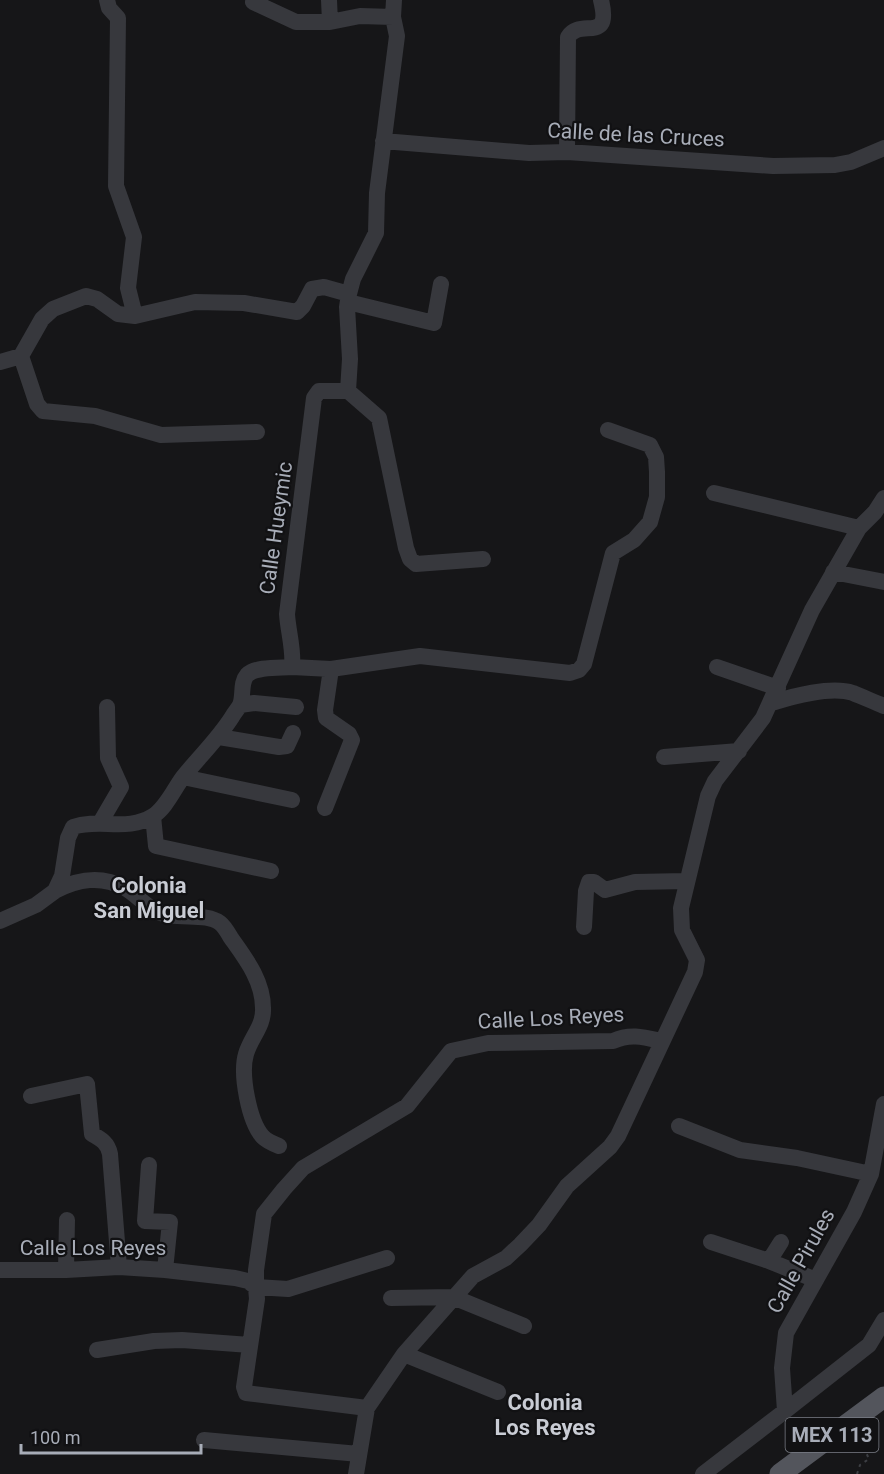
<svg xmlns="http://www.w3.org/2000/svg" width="884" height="1474" font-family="Roboto,sans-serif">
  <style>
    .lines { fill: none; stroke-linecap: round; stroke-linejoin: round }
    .path { stroke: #3d3f44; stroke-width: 2; stroke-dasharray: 3 4.5; stroke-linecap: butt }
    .minor { stroke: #37383d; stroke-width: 16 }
    .major { stroke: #53555c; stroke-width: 21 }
    .labels { text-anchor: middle; stroke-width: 4.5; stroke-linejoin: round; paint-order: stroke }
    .shield { fill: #111113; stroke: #7b7e86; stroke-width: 1.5 }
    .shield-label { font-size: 20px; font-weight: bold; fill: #a8adb8 }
    .street-label { font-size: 21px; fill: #a8adb8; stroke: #111113 }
    .neighbourhood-label { font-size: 22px; font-weight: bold; fill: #c9ccd4; stroke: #111113 }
  </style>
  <rect width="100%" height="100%" fill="#161618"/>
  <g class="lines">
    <path class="path" d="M857,1474L860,1465L869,1459L859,1437"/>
    <path class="minor" d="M107,0L109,8L118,18L116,186L134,237L128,288L135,316
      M329,0L330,22
      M253,2L296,22H330L360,16L393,17
      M383,141L529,153L567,152L773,166L835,165L851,162L884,148
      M567,152L568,37C580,17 612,45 601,0
      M348,302L434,323L441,284
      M21,356L37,404L43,411L95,416L161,435L257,432
      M0,362L21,356L42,319L53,309L86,296L97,299L118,314L135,316L195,302L244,303L297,312L303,306L312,289L324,287L349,294
      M348,391L379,418L406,548L410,559L416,564L483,559
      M714,493L859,528
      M833,572L884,582
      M292,667L331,669L420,656L570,673L579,670L584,664L613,553L634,540L650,522L657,497V472L656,457L650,445L608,430
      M717,667L778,688
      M772,703C793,696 831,686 853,693C863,697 874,702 884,706
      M240,705L254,703L296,707
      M219,737L279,747L287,746L293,733
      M664,757L739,751
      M183,777L292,800
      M325,808L352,740L349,734L326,718L325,710L331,669
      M153,816L156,846L271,871
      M100,823L121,787L108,758L107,707
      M55,891C78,879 101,875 125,888C135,894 144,904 154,910C173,922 205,911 220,923C225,927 228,933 231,938C246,959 263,981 263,1008C264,1026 251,1037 246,1054C240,1074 249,1122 263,1137C267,1141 274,1144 279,1146
      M0,921L36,905L55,891L62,876L68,838L73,827C99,818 128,832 153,816C166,808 174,789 183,777C200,756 218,739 232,717C234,713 238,709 240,705C244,696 240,683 247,675C256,666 280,668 292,667C294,650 288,631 287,614L314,398L319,391H348L350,359L347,307L349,294L353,279L376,233L377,193L397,36L393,17L394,0
      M584,927L586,891L589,882H594L605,890L635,882L686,881
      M31,1096L87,1084L92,1134C101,1139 108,1143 110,1154L119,1267
      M679,1126L740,1150L797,1158L871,1174
      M149,1165L145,1221L170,1222L165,1270
      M711,1242L769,1261
      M781,1242L769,1261L816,1280
      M0,1270H66L119,1267L165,1270L235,1278L248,1281L256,1287V1270L264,1214L284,1189L303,1168L407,1106L451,1051L488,1043L613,1041C630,1033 644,1037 661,1041
      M66,1270L67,1220
      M391,1298L453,1297L524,1326
      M97,1350L154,1341L182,1340L250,1345
      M404,1354L498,1392
      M367,1408L246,1393L244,1387L257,1299L256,1287L288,1289L387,1258
      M785,1411L869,1345L884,1320
      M204,1440L359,1454
      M356,1474L367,1408L404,1354L473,1276L506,1258L520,1245L539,1225L567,1186L610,1147L618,1136L695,972L697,960L682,930L681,908L708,796L715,781L763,718L812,610L859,528L875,512L884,498
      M703,1474L785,1411L782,1368L786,1333L854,1212L871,1174L884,1104"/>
    <path class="major" d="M780,1474L884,1397"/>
  </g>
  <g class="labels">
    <rect class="shield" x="785.5" y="1418" width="93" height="34" rx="4.5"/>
    <g class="shield-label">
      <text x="832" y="1442">MEX 113</text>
    </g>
    <g class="street-label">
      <text transform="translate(636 135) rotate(3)" y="7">Calle de las Cruces</text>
      <text transform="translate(276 528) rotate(-82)" y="7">Calle Hueymic</text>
      <text transform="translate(551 1018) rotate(-3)" y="7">Calle Los Reyes</text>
      <text x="93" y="1255">Calle Los Reyes</text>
      <text transform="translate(801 1261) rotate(-61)" y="7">Calle Pirules</text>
    </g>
    <g class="neighbourhood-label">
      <text x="149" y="893">Colonia<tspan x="149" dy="25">San Miguel</tspan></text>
      <text x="545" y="1410">Colonia<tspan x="545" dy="25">Los Reyes</tspan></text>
    </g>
  </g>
  <path d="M21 1444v9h180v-9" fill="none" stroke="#a8adb8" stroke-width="3"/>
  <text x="30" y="1444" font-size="18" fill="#a8adb8" stroke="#111113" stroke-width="4.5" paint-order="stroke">100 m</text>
</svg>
